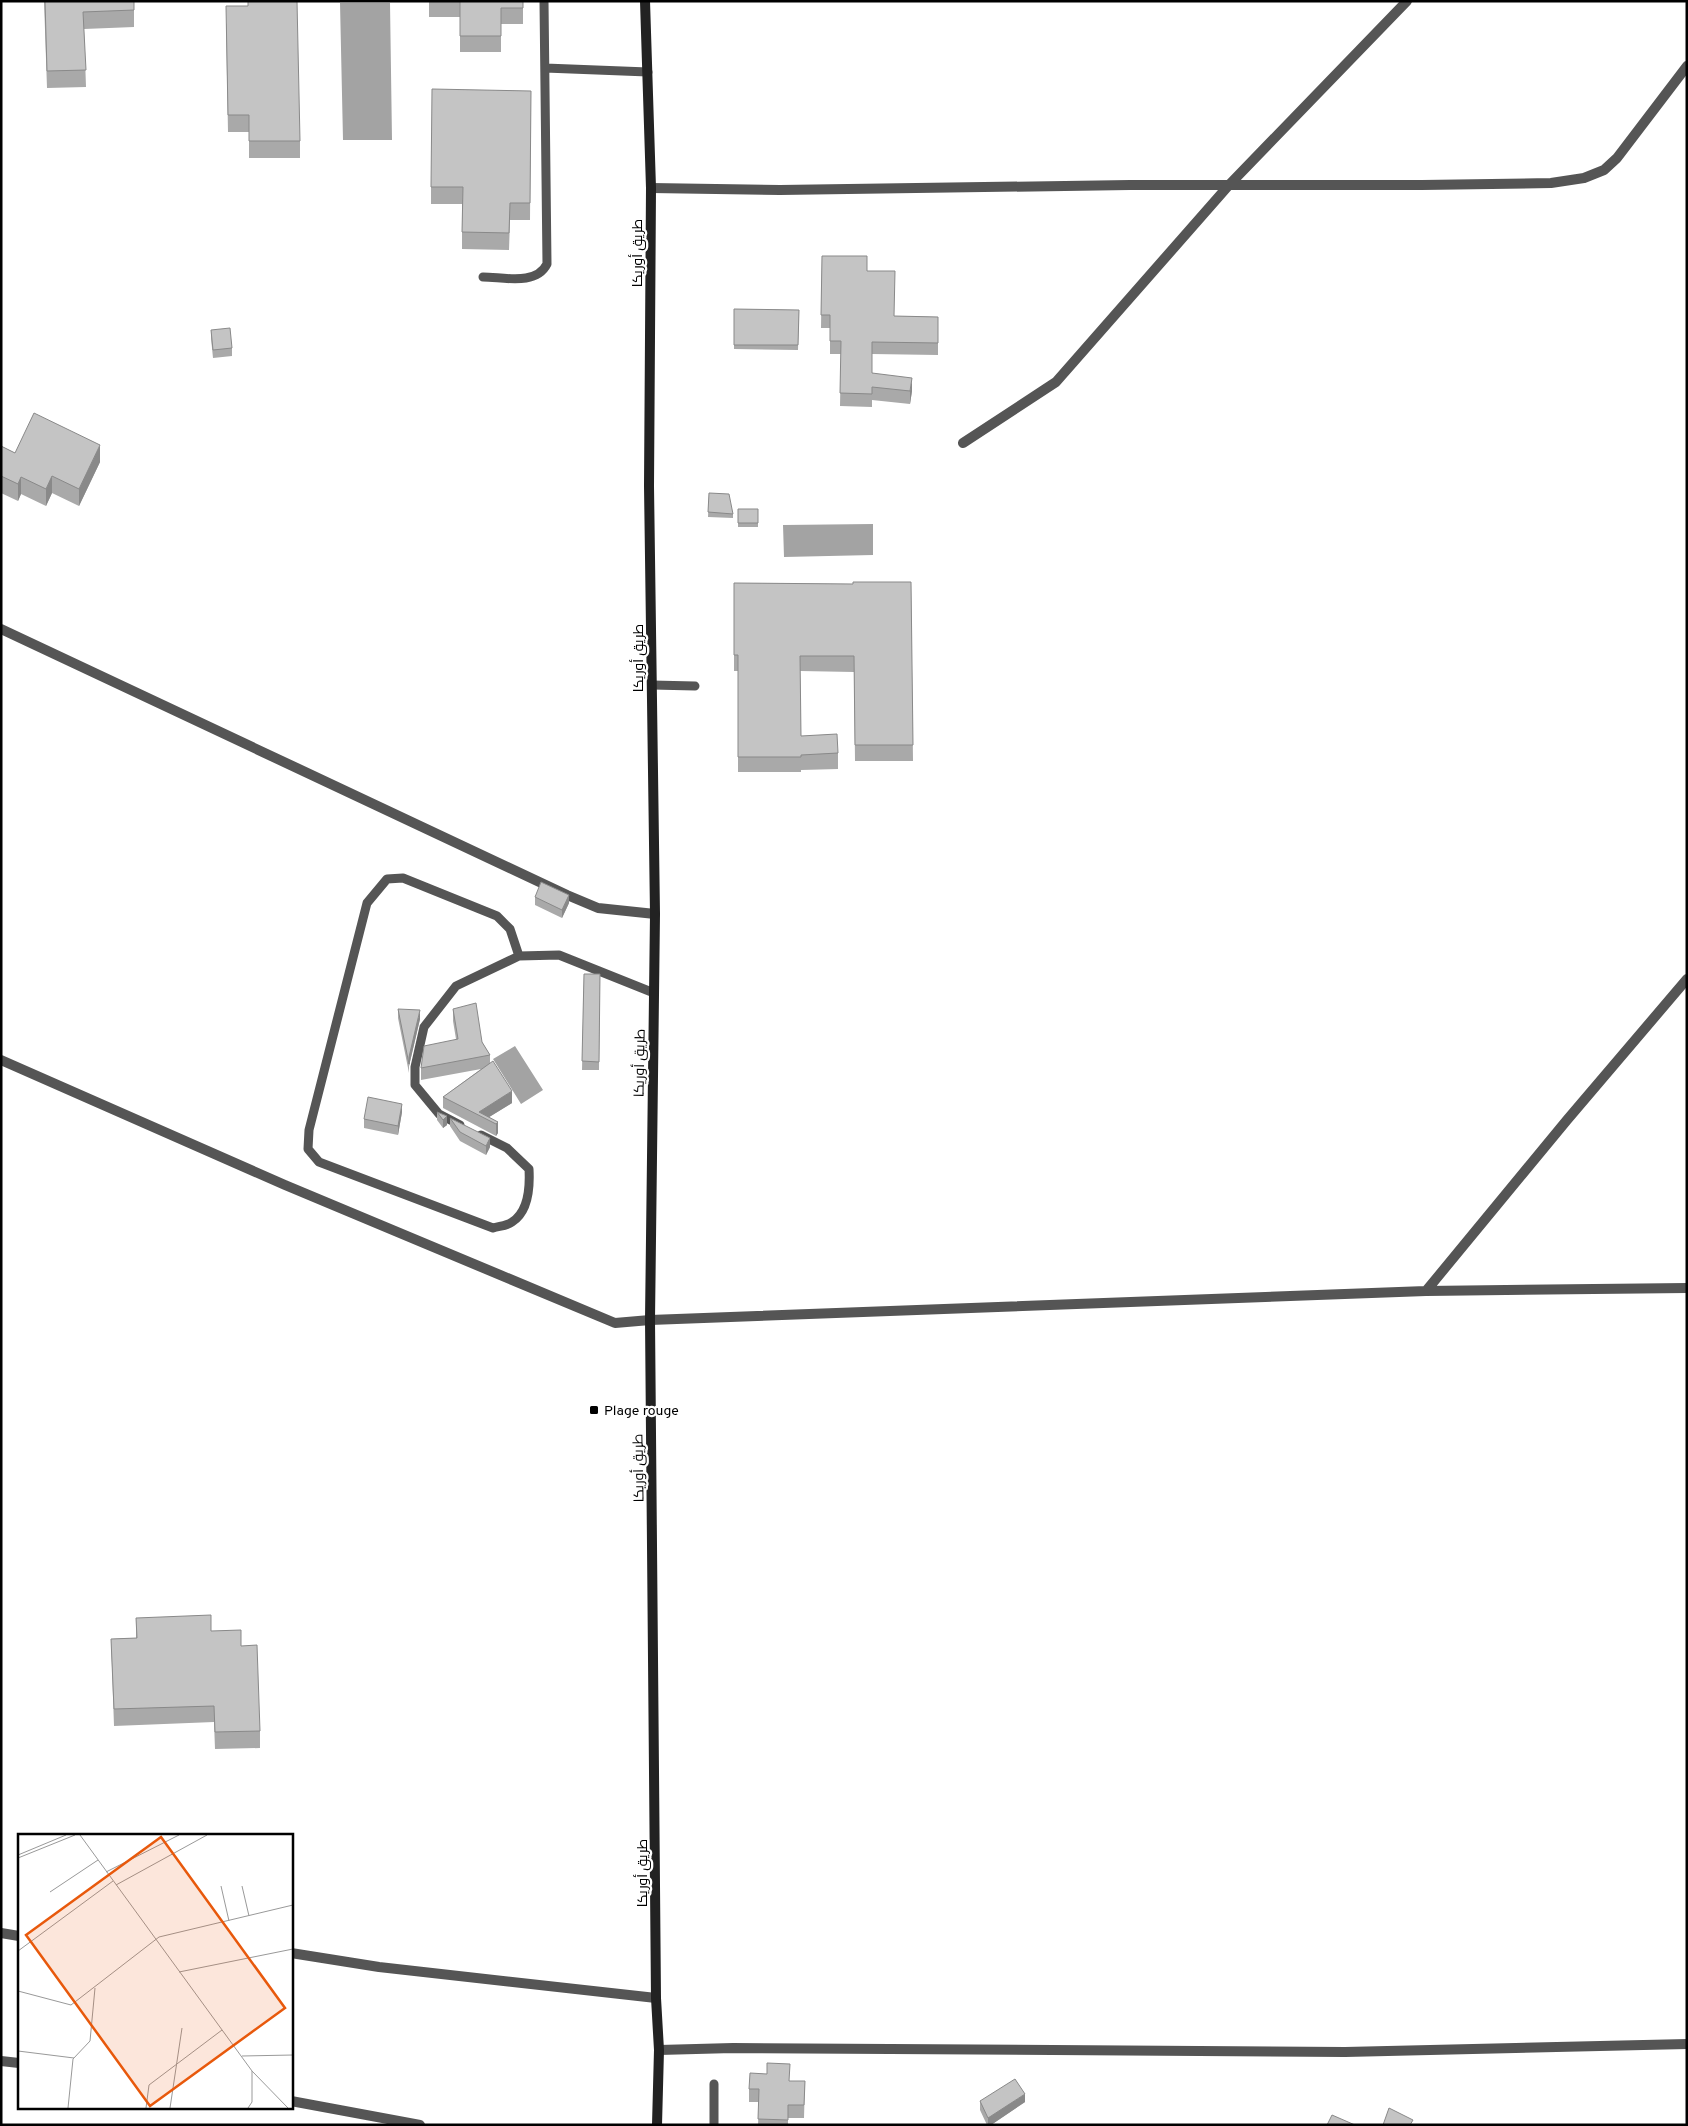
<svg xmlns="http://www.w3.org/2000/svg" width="1688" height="2126" font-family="Overpass,Cairo,sans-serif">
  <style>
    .water { fill: #a3a3a3 }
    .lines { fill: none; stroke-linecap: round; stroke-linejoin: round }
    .lane { stroke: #555; stroke-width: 9 }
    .street { stroke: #555; stroke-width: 10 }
    .secondary { stroke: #222; stroke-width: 10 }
    .wall { fill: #a9a9a9 }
    .shaded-wall { fill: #898989 }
    .building { fill: #c4c4c4; stroke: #898989 }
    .poi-dot { fill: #000; stroke: #fff; stroke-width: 2 }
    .labels { text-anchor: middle; stroke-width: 4.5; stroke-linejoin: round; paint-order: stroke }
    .street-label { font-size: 14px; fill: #000; stroke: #fff }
    .poi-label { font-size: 14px; fill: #000; stroke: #fff; text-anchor: start }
    .inset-road { fill: none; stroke: #999; stroke-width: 1 }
    .view { fill: #e8590c; fill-opacity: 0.15; stroke: #e8590c; stroke-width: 2.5 }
    .inset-edge { fill: none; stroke: #000; stroke-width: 2.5 }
  </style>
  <rect width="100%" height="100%" fill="#fff"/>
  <path class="water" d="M340,3H390L392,140H343Z
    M873,524V555L784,557L783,525Z
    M515,1046L543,1090L521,1104L493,1059Z"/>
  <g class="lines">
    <path class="lane" d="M545,68L648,72
      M483,277C503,277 536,286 547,264L544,1
      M652,685L695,686
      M460,1125L439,1114L415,1085V1067L424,1027L456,986L519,956L559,955L654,993
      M481,1135L507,1148L529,1169C530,1187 528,1212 512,1222C507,1226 499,1226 493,1228L319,1162L308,1149L309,1130L367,903L387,879L403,878L497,916L510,929L519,956
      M714,2084V2125"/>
    <path class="street" d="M651,188L780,190L1130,185H1422L1551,183L1584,178L1604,170L1617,158L1687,66
      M963,443L1056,382L1229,185L1407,1
      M1,629L567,895L598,908L655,914
      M1,1060L285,1185L615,1323L650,1320L1426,1291L1687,1288
      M1426,1291L1567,1120L1687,979
      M1,1933L19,1936
      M291,1953L379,1967L656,1998
      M659,2050L733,2048L1345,2052L1687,2044
      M1,2061L19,2063
      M291,2101L420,2125"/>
    <path class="secondary" d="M645,1L651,188L649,486L655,914L650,1320L656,1998L659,2050L657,2125"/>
  </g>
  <path class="wall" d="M44,1H134V27L84,29L86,87L47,88Z
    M429,1H523V24H501V52H460V17H429Z
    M226,23L300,141V158H249V132H228Z
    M531,91L530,220H510L509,250L462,249V204H431V187Z
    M822,256L867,271L894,316L938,317V355L872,354V373L912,391L910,404L872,400V407L840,406L841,354H830V328H821Z
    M734,309L799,310L798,350L734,349Z
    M211,330L232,348V356L213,358L211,338Z
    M1,446L15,453L100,462L79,506L52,493L46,506L21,494L18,501L1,493Z
    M709,493L733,514V518L708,517Z
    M738,509H758V527H738Z
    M911,582L913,761H855L854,672L800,671L801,736L838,753V769L801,770V772H738V671H734V583L853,584Z
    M535,897L569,903L562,918L535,905Z
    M584,974H600L599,1070H582Z
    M398,1009L420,1019L409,1066V1073L398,1018Z
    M453,1009L482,1042L490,1055V1063L512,1103L489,1117L498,1122V1133L496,1136L443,1108V1097L481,1069L421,1080V1068L456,1039L453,1021Z
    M402,1112L398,1135L364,1128V1119Z
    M437,1112L447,1125L443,1128L437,1120Z
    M450,1118L490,1147L486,1155L460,1141L450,1126Z
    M136,1618L211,1631L241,1646L260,1731V1748L215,1749L214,1722L114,1726L111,1639L136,1638Z
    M790,2081H805L804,2118H788V2125H758L759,2102H749V2089Z
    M980,2101L1025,2102L991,2125H987L980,2110Z"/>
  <path class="shaded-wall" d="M912,378V391L910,404V391Z
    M100,445V462L79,506V489Z
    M52,476V493L46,506V489Z
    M21,477V494L18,501V484Z
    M569,895V903L562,918V910Z
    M420,1010V1019L409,1066V1057Z
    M512,1091V1103L486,1119L479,1112Z
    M402,1104V1112L398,1135V1126Z
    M447,1116V1125L443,1128V1120Z
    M498,1122V1133L496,1136V1124Z
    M490,1138V1147L486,1155V1146Z
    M1025,2094V2102L991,2125H988V2118Z"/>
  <path class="building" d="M45,1H134V10L83,12L86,70L47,71Z
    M248,1H297L300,141H249V115H228L226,6H248Z
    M460,1H523V8H501V36H460Z
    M432,89L531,91L530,203H510L509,233L462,232L463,187H431Z
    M822,256H867V271H895L894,316L938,317V343L872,342V373L912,378L910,391L872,387V394L840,393L841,341H830V315H821Z
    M734,309L799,310L798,345H734Z
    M230,328L232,348L213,350L211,330Z
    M34,413L100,445L79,489L52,476L46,489L21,477L18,484L1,476V446L15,453Z
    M709,493L729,494L733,514L708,512Z
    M738,509H758V523H738Z
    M853,582H911L913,745H855L854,656H800L801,736L837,734L838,753L801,755V757H738V655H734V583L853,584Z
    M541,882L569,895L562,910L535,897Z
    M584,974H600L599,1062L582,1061Z
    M476,1003L482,1042L490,1055L421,1068L424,1046L458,1039L453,1009Z
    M398,1009L420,1010L409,1057V1064Z
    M493,1061L512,1091L479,1112L498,1122L496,1124L443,1097Z
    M368,1097L402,1104L398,1126L364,1119Z
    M437,1112L447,1116L443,1120Z
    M450,1118L490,1138L486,1146L460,1132Z
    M211,1615V1631L241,1630V1646L257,1645L260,1731L215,1732L214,1706L114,1709L111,1639L137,1638L136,1618Z
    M767,2063L790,2064L789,2081H805L804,2105H788V2120L758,2119L759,2089H749L750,2073L767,2074Z
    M1015,2079L1025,2094L988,2118L980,2101Z
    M1389,2108L1413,2120L1410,2125H1383Z
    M1332,2115L1355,2125H1327Z"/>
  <rect class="poi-dot" x="589" y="1405" width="10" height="10" rx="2.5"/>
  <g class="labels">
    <g class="street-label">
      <text transform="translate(637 253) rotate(-90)" y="5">طريق أوريكا</text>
      <text transform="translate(638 658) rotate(-90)" y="5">طريق أوريكا</text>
      <text transform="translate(639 1063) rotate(-89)" y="5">طريق أوريكا</text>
      <text transform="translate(638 1468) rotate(-91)" y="5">طريق أوريكا</text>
      <text transform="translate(642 1873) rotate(-90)" y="5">طريق أوريكا</text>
    </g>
    <g class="poi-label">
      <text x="604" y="1415">Plage rouge</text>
    </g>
  </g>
  <g transform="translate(18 1834)">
    <rect width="275" height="275" fill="#fff"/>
    <path class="inset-road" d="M62,1L234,237L270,274M0,21L48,1M0,24L57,1M88,38L161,1M98,51L189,1M203,52L211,87M224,52L231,82M32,58L80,26M0,117L95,47M161,138L275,115M0,157L53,171L141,103L275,71M0,217L56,224M224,222L275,221M50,274L55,225L72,207L77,154M128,274L131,251L204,196M152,274L164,194M230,274L234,268V237"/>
    <path class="view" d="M143,3L267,174L132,272L8,101Z"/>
    <rect width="275" height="275" class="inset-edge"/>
  </g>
  <rect width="1688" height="2126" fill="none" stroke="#000000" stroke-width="5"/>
</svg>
